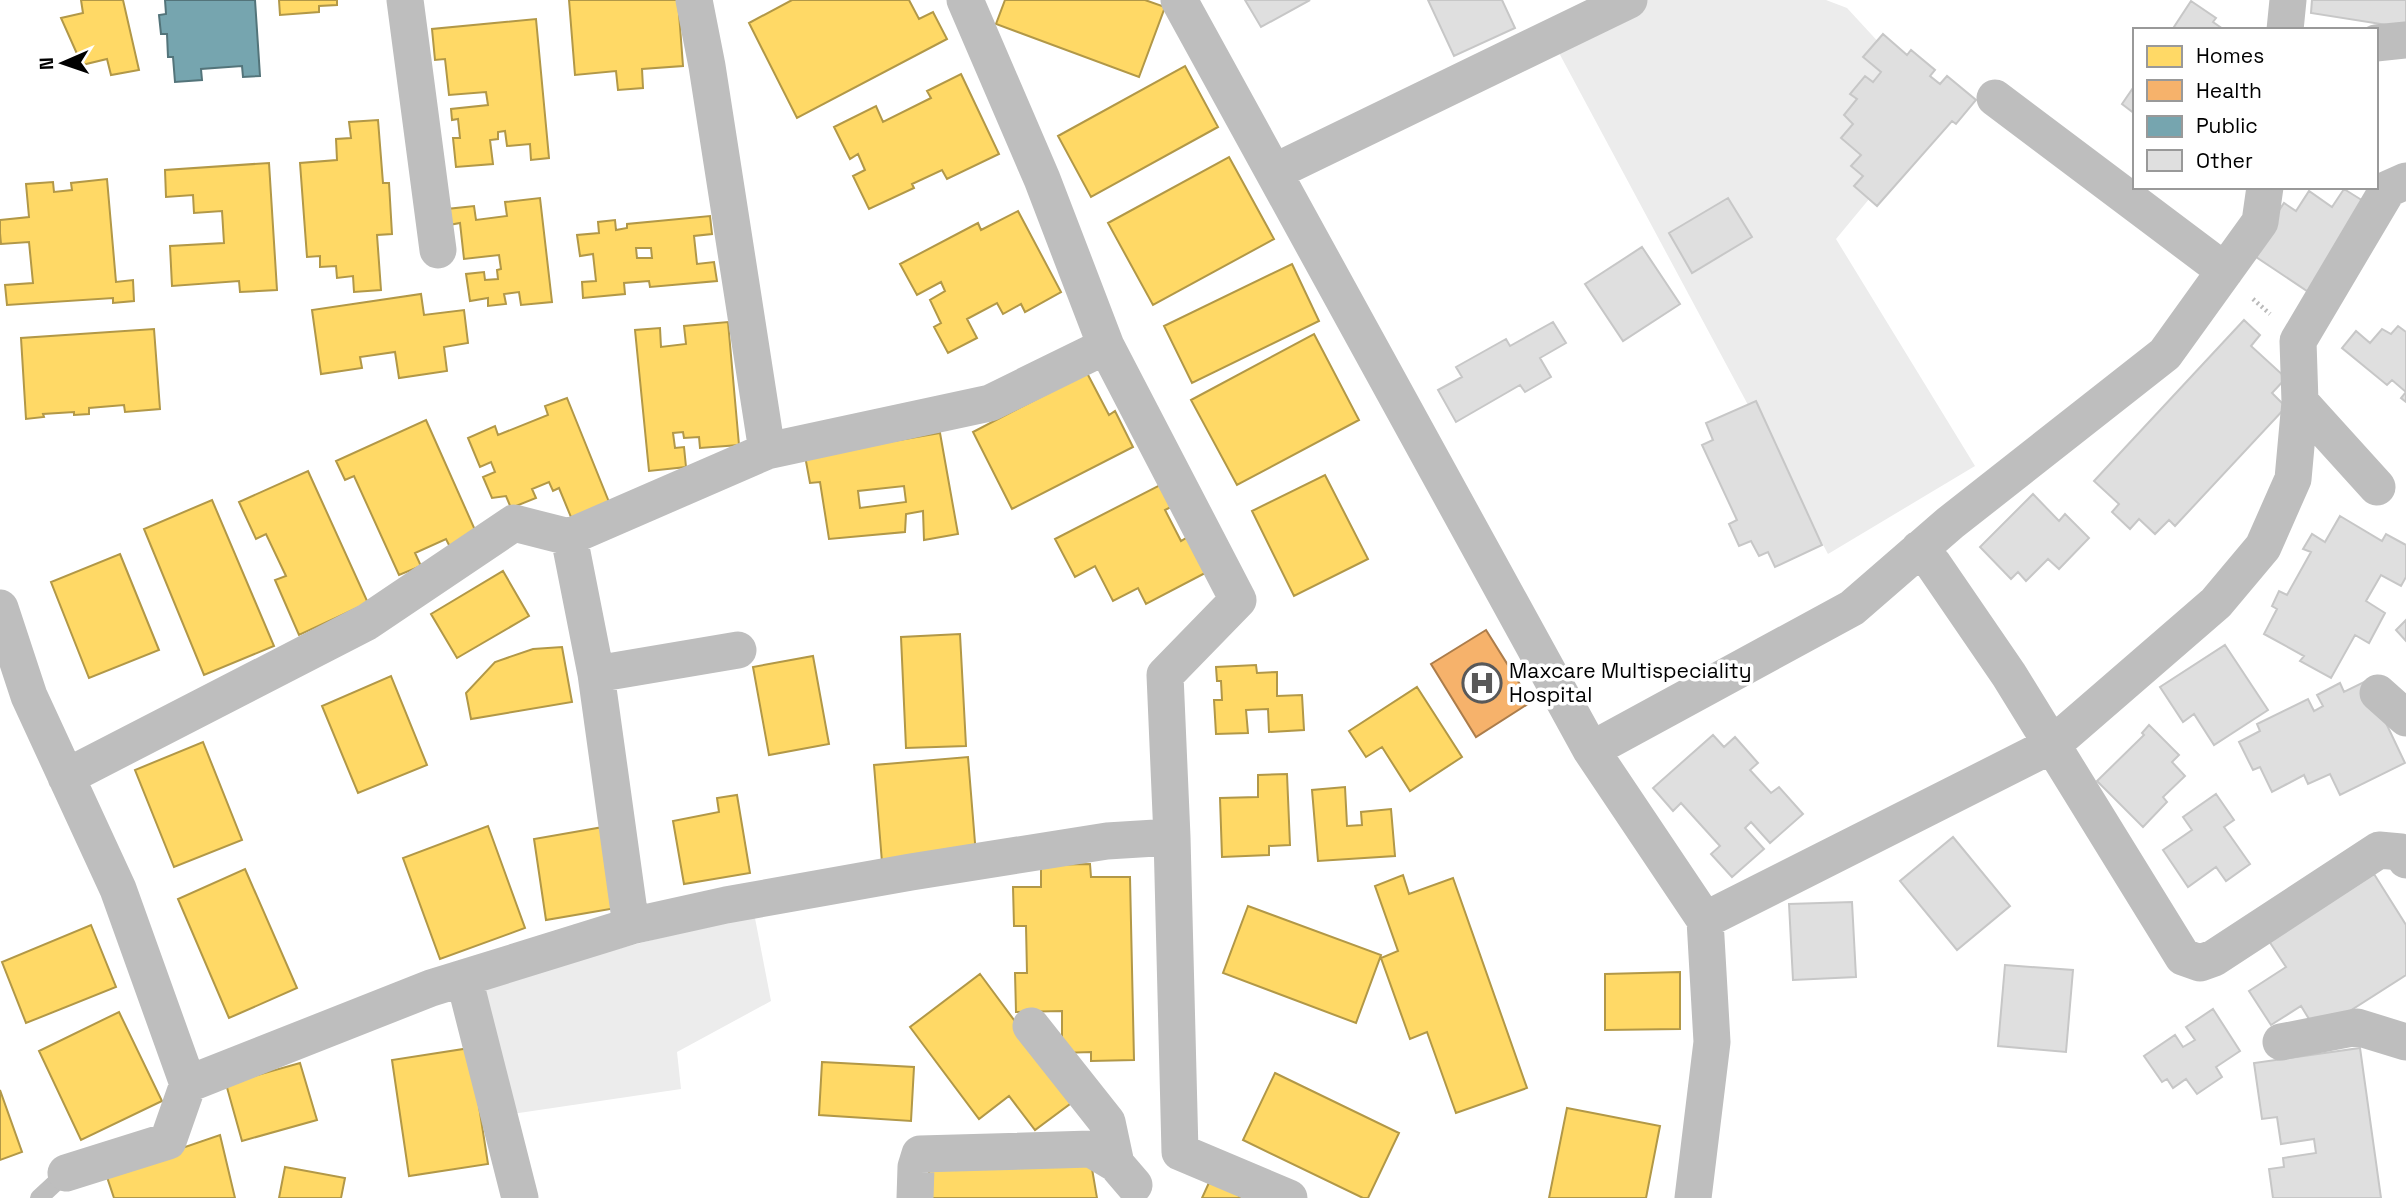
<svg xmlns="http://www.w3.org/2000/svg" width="2406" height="1198" font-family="'Space Grotesk',sans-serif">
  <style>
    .green { fill: #ececec }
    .homes { fill: #ffd966; stroke: #b29847; stroke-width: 2; fill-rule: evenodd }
    .health { fill: #f6b26b; stroke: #ac7d4b; stroke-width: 2 }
    .public { fill: #76a5af; stroke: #53747a; stroke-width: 2 }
    .building { fill: #dfdfdf; stroke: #c7c7c7; stroke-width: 2 }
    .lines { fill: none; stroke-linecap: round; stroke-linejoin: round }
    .path { stroke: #b9b9b9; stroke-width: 4.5; stroke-dasharray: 2 3.5; stroke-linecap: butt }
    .lane { stroke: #bebebe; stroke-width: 18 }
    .street { stroke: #bebebe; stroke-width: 37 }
    .labels { text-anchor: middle; stroke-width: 7; stroke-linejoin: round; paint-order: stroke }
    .poi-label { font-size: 21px; fill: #000; stroke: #fff; text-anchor: start }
  </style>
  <rect width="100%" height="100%" fill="#fff"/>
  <path class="green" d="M1612,0H1826L1847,8L1942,111L1836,239L1975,466L1828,554L1551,38Z
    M754,913L771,1001L677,1052L681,1089L512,1114L481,985Z"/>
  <path class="homes" d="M81,0H123L139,70L111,75L107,59L82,65L61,18L83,13Z
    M279,0H337V5L319,6V12L280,15Z
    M569,0H678L683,66L642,69L643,88L618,90L616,71L575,75Z
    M792,0H909L919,19L933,12L947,39L797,118L749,23Z
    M1005,0H1145L1165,7L1139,77L996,24Z
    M536,19L549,158L531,160L530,144L507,146L505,131L498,132V139L490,140L493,164L456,167L453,138H460L458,119L452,120L451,109L488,105L486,92L449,95L445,59L435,60L432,29Z
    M1185,66L1218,127L1091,197L1058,136Z
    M961,74L999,154L947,179L942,170L912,184L914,188L869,209L853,176L865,170L858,154L850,159L834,127L876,106L883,122L931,98L927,91Z
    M378,120L383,183H389L392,234L377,235L381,290L354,292L353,276L337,278L336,266L320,267V256L307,257L300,163L337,160L336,139L351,138L349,122Z
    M1229,157L1274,239L1153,305L1108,223Z
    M269,163L277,290L240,292L239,281L172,286L170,246L224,243L222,211L194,213L193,195L166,197L165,170Z
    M107,179L116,282L133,280L134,301L113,303V298L7,305L5,285L33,283L29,242L1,244L0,233V220L29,217L26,184L53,182L54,192L72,190L71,183Z
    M540,198L552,302L521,305L519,292L504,294L506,304L488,306V298L470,301L466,274L484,272L485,280L498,279L497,270L501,269L499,255L464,259L460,223L449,225L447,209L474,206L476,220L507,216L505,202Z
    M1018,211L1061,292L1025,312L1021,304L1003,314L997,303L967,319L977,338L948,353L934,327L941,323L930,300L945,291L941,282L917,295L900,264L978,223L981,230Z
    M710,216L712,234L694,236L697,264L714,262L717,281L650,287L649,281L624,283L625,294L583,298L582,282L596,281L593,254L580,256L577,235L599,233L598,222L615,220L616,230L627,228V224ZM636,248H651L652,258H637Z
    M1292,264L1319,321L1192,383L1164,326Z
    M421,294L424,315L464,310L468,343L444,347L447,371L399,378L395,352L360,357L362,368L321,374L312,310Z
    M728,322L739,445L700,448L699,437L684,438L683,432L673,433L675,448L684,447L686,467L649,471L635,330L660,328L661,347L686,344L684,326Z
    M154,329L160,409L125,412L124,405L89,408V414L74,415V412L43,414L44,417L26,419L21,338Z
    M1314,334L1359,420L1237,485L1191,400Z
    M1087,373L1109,415L1115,411L1133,447L1012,509L973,432Z
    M567,398L611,507L573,522L559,488L553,491L549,482L532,489L536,498L511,508L506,496L492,498L483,477L495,472L491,462L480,467L468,438L495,426L498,435L548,415L545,406Z
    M426,420L479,539L452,551L446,539L415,553L421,566L399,575L354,476L345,480L336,461Z
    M940,433L958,534L924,540L923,511L906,514L905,532L829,539L820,482L810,483L805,456ZM904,486L906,502L860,508L858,491Z
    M308,471L368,603L299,635L275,580L286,576L266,534L256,539L239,502Z
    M1325,475L1368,559L1294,596L1252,511Z
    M1164,483L1175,505L1165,510L1181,541L1191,535L1209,571L1146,604L1138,588L1113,601L1095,566L1075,577L1055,539Z
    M212,500L274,646L204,675L144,529Z
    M120,554L159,650L89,678L51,582Z
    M503,571L529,616L457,658L431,614Z
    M960,634L966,746L906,748L901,637Z
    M562,647L572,702L471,719L466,693L495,662L533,649Z
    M813,656L829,744L769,755L753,667Z
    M1256,665L1257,673L1277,672V696L1302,695L1304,730L1269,732L1268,709L1246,710L1248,733L1216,734L1214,700H1222L1221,681H1217L1216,667Z
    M391,676L427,765L358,793L322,706Z
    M1417,687L1462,757L1410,791L1382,747L1366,757L1349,731Z
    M203,742L242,840L174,867L135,770Z
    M968,757L976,855L882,862L874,765Z
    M1287,774L1290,845L1269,846V855L1222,857L1220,798L1258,797V775Z
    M1345,787L1347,826L1362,825L1361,812L1391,809L1395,856L1318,861L1312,790Z
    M737,795L750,873L684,884L673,821L719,812L717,798Z
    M488,826L525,928L440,959L403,858Z
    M609,826L622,907L546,920L534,839Z
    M1090,864L1091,877H1130L1134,1060L1091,1061V1052L1062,1053V1011L1016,1012L1015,973H1027L1026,926H1014L1013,887H1041V865Z
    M245,869L297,988L229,1018L178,899Z
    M1403,875L1409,894L1453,878L1527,1088L1456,1113L1427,1032L1410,1039L1381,958L1398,951L1375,886Z
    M1248,906L1381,955L1356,1023L1223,973Z
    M91,925L116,987L26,1023L2,962Z
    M1680,972V1029L1605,1030V974Z
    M980,974L1074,1101L1035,1130L1009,1096L979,1119L910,1027Z
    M119,1012L162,1101L81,1140L39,1051Z
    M470,1048L488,1164L409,1176L392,1060Z
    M822,1062L914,1067L911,1121L819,1115Z
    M300,1063L317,1120L242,1141L226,1084Z
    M1275,1073L1399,1133L1368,1198H1363L1243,1140Z
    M0,1090L22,1152L0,1160Z
    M1567,1108L1660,1126L1646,1198H1549Z
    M220,1135L235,1198H114L106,1174Z
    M1090,1157L1097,1198H929V1159Z
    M285,1167L345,1178L341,1198H279Z
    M1212,1176L1242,1198H1202Z"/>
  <path class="health" d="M1486,630L1531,702L1476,737L1431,664Z"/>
  <path class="public" d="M165,0H255L260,76L243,77L242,66L201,69L202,80L175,82L173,57H168L167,34H161L159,15L166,14Z"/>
  <path class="building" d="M1245,0H1310L1261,27Z
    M1428,0H1502L1515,28L1454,56Z
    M2312,0H2406V28L2311,13Z
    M2191,1L2216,18L2213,22L2223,29L2172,30Z
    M1883,34L1907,55L1911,50L1935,70L1930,76L1940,84L1947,76L1976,100L1956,124L1952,121L1877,206L1854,186L1863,176L1851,166L1861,155L1841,138L1853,124L1844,115L1857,99L1850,94L1865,76L1873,82L1881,72L1863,57Z
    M2135,85V114L2122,104Z
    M2344,189L2368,204L2310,293L2250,253L2284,203L2296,211L2309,191L2332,207Z
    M1728,198L1752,237L1692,273L1669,233Z
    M1642,247L1680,304L1623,341L1585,284Z
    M2244,320L2260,335L2251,346L2286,378L2272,393L2286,407L2175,526L2169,520L2155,534L2139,519L2130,529L2112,512L2119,504L2094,481Z
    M1553,322L1566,343L1540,358L1551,377L1525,392L1520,385L1456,422L1438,390L1462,377L1456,367L1506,339L1510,346Z
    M2398,326L2406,332V402L2401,398L2406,392L2392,380L2387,385L2342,348L2356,331L2370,343L2382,329L2391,334Z
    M1756,401L1822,545L1775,567L1768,552L1759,556L1751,541L1739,546L1729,524L1737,520L1702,445L1713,440L1706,423Z
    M2033,494L2059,521L2065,514L2089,538L2059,569L2048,559L2026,581L2018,572L2011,579L1980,547Z
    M2340,516L2382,541L2386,534L2406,545V577L2401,586L2381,575L2366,601L2385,613L2369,643L2355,635L2331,678L2300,661L2304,656L2264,634L2277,609L2272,606L2279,591L2287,595L2311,552L2303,549L2312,534L2325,542Z
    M2406,620V641L2396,630Z
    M2225,645L2268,710L2214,745L2194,714L2183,722L2160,687Z
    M2366,681L2405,763L2340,795L2330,774L2308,784L2304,775L2272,792L2260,767L2253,770L2239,742L2260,731L2257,724L2308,699L2314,711L2323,706L2317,695L2340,683L2344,692Z
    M2149,725L2179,755L2172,762L2185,776L2163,797L2167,802L2143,827L2097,781L2144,735L2142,733Z
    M1713,735L1724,747L1735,737L1758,763L1750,770L1771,793L1779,787L1803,814L1770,843L1751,822L1745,828L1764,849L1732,877L1711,854L1720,846L1681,803L1673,811L1653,788Z
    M2216,794L2234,820L2224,827L2250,864L2226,881L2216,867L2188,887L2163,850L2192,830L2183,817Z
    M1953,837L2010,906L1957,950L1900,881Z
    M2374,874L2406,925V975L2317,1032L2301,1006L2271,1025L2249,991L2286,967L2269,941Z
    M1852,902L1856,977L1793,980L1789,904Z
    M2005,965L2073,970L2066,1052L1998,1046Z
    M2213,1009L2240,1051L2216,1067L2222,1077L2197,1094L2186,1079L2173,1088L2167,1079L2162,1082L2144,1056L2175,1035L2183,1047L2195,1040L2186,1027Z
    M2360,1048L2381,1198H2273L2269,1169L2284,1167L2283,1158L2316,1153L2314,1139L2281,1144L2277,1117L2262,1119L2254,1063Z"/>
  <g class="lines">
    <path class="path" d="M2253,299L2270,314"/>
    <path class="lane" d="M39,1198L66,1173"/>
    <path class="street" d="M405,0L438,250
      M694,0L707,66L767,451L990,403L1106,346
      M1179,0L1591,750L1705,920L1712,1042L1693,1198
      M2285,30L2288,0
      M2376,43L2406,40
      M1995,98L2225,271
      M1274,172L1629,0
      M2300,402L2377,487
      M569,537L596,674L631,926
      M1919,549L1933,564L2009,675L2183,957L2200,963L2214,958L2379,850L2401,852L2406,860
      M0,608L29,696L118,889L188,1084L431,988L631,926L726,905L911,872L1107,841L1172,837L1165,675L1238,600L1106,346L1042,179L965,0
      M596,674L738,650
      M2378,693L2406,718
      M1591,750L1852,608L1950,523L2165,354L2260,222L2265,187
      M66,777L367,622L514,523L569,537L767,451
      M1172,837L1180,1152
      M1705,920L2052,745L2216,603L2263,547L2293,479L2300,402L2298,341L2388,189L2406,181
      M464,978L520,1198
      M1031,1026L1107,1122L1116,1164
      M2281,1042L2357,1027L2406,1042
      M1180,1152L1289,1198
      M66,1173L168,1141L188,1084
      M915,1198L916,1167L920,1154L1091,1149L1116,1164L1134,1185"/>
  </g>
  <defs>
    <g id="hospital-ring" transform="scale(2.0125)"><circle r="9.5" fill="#fff" stroke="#595959" stroke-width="1.5"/><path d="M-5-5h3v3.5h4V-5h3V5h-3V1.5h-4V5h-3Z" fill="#595959"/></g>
  </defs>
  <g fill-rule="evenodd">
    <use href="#hospital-ring" x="1482" y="683"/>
  </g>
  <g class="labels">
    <g class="poi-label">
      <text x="1509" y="678">Maxcare Multispeciality<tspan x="1509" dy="24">Hospital</tspan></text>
    </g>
  </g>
  <rect x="2133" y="28" width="245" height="161" fill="#ffffff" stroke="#999999" stroke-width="2"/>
  <rect x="2147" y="46" width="35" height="21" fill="#ffd966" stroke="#999999" stroke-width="2"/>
  <text x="2196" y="63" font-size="21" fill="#000000">Homes</text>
  <rect x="2147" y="80" width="35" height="21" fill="#f6b26b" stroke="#999999" stroke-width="2"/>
  <text x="2196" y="98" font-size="21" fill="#000000">Health</text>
  <rect x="2147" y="116" width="35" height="21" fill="#76a5af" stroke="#999999" stroke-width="2"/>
  <text x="2196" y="133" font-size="21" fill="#000000">Public</text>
  <rect x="2147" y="150" width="35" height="21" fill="#dfdfdf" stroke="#999999" stroke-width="2"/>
  <text x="2196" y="168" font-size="21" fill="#000000">Other</text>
  <g transform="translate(63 63) rotate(268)" stroke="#ffffff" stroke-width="5" paint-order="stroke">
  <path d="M0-5L12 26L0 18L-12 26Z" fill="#000000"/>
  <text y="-10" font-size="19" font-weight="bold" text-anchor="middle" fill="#000000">N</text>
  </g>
</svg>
